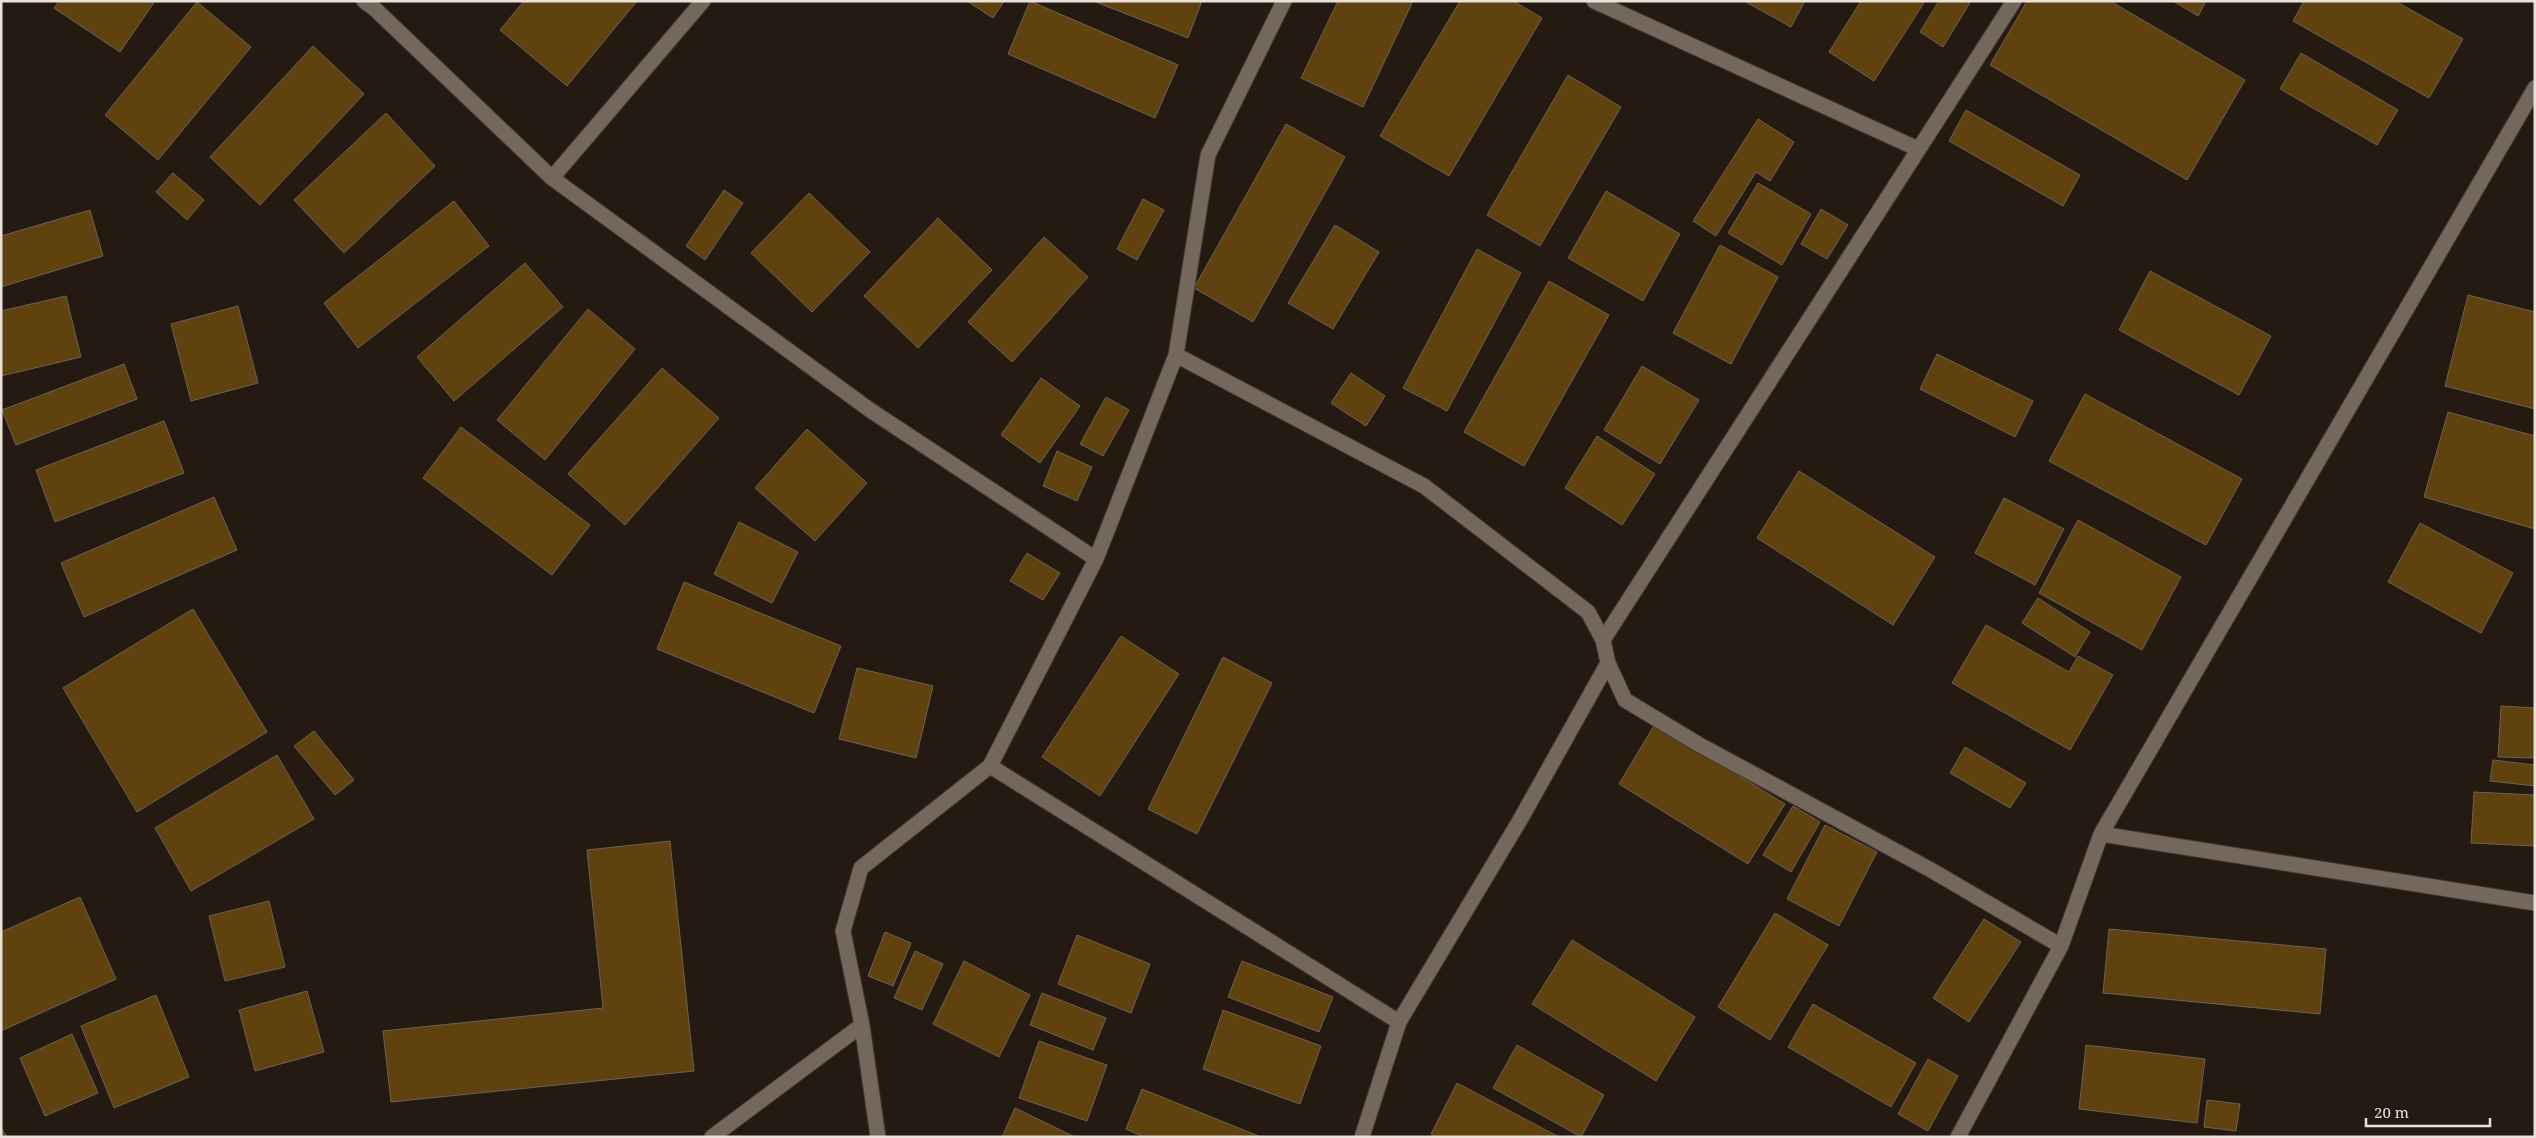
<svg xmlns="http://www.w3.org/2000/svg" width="2536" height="1138" font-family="'Noto Serif',serif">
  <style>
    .building { fill: #5f420e; stroke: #6c6255 }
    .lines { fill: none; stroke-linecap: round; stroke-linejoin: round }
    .minor-casing { stroke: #3e3631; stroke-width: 17 }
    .minor { stroke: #74675c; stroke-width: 15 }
  </style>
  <rect width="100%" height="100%" fill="#251a11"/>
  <path class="building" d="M59,1H155L120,52L54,8Z
    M524,1H637L567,86L500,30Z
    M967,1H1004L993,18Z
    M1030,1L1178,65L1155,118L1008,54Z
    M1093,1H1202L1188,38Z
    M1338,1H1413L1363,107L1301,78Z
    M1460,1H1513L1542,18L1449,176L1380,136Z
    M1744,1H1805L1791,27Z
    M1861,1H1925L1874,81L1829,52Z
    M1939,1H1971L1943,47L1920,32Z
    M2027,1H2110L2245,80L2187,180L1990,65Z
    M2173,1H2206L2198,16Z
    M2304,1H2395L2463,39L2429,98L2293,21Z
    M197,2L251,47L158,160L105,115Z
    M313,46L364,94L260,205L210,157Z
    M2301,53L2398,110L2377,145L2280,89Z
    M1568,75L1621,107L1540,246L1487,215Z
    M1966,110L2080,175L2063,206L1949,141Z
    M386,113L435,166L344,253L294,200Z
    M1758,119L1794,142L1770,181L1756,172L1716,236L1693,221Z
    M1286,124L1345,157L1253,322L1194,288Z
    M173,173L204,200L187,220L156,192Z
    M1758,183L1811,214L1782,265L1728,233Z
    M724,190L743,203L705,260L686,246Z
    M1606,191L1680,234L1643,301L1568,258Z
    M809,193L870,252L812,312L751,253Z
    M1143,199L1164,210L1137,260L1117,249Z
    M454,201L489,246L358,348L324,303Z
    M1821,209L1848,225L1827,259L1801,244Z
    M90,210L103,256L1,287V236Z
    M938,218L992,270L918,348L864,296Z
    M1335,225L1379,252L1333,329L1288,303Z
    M1044,237L1088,277L1012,362L968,322Z
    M1720,245L1778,277L1731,364L1673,333Z
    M1477,249L1521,273L1447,411L1403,388Z
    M525,263L563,307L454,401L417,357Z
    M2150,271L2271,336L2239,395L2119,330Z
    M1549,281L1609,315L1524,466L1464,432Z
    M2468,295L2535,312V409L2445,386Z
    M66,296L81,357L1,376V311Z
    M238,306L258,383L191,401L171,324Z
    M588,309L635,349L545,460L497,420Z
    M1937,354L2033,401L2015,437L1920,389Z
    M124,364L137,399L16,445L2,410Z
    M1642,366L1699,400L1660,464L1604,430Z
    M662,368L719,418L625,525L568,474Z
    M1351,373L1385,396L1366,426L1331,403Z
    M1041,378L1080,406L1040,463L1001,435Z
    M2085,394L2242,479L2206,545L2049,461Z
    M1106,397L1129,410L1103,456L1080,444Z
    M2448,412L2535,436V529L2424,497Z
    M164,421L184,473L55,522L36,470Z
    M461,427L590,525L552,575L423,478Z
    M807,429L867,483L815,541L755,488Z
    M1597,436L1655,474L1622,525L1565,488Z
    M1057,451L1092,467L1077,501L1043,486Z
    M1799,471L1935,557L1893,625L1757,538Z
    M214,497L237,550L84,617L61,563Z
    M2004,498L2064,529L2035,585L1975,553Z
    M2078,520L2181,577L2142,650L2039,593Z
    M739,522L798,552L772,603L714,574Z
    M2420,523L2513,573L2481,633L2388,582Z
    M1027,553L1060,573L1043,600L1010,581Z
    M684,582L841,646L814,713L657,649Z
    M2038,598L2090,632L2075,657L2022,623Z
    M193,609L267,732L137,812L63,688Z
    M1986,625L2069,672L2078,656L2113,675L2070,750L1952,683Z
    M1121,636L1179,674L1100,796L1042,757Z
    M1223,657L1272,683L1197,834L1148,809Z
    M857,668L933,686L916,758L839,739Z
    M2501,706L2535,708V758L2498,757Z
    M1655,724L1785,804L1748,864L1619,784Z
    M314,731L354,780L335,795L294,746Z
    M1965,747L2026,783L2010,808L1950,773Z
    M277,755L314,819L191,891L155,828Z
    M2493,760L2535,765V786L2490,781Z
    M2474,792L2535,795V846L2471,843Z
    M1793,806L1820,822L1791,872L1763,855Z
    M1825,825L1877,852L1839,926L1787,899Z
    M670,841L694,1071L391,1102L383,1031L603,1008L587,850Z
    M80,897L116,979L1,1031V932Z
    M269,901L285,967L225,981L209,916Z
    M1775,913L1828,945L1770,1040L1718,1007Z
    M1984,919L2021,942L1969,1022L1933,998Z
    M2109,929L2326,949L2320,1014L2103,993Z
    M885,932L911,943L893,986L868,976Z
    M1077,935L1150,964L1131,1013L1058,984Z
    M1572,940L1695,1017L1656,1081L1532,1004Z
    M915,951L943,964L922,1010L894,998Z
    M964,961L1030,995L999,1057L933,1024Z
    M1242,961L1333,997L1319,1032L1228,997Z
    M307,991L324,1052L255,1071L239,1010Z
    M1042,993L1106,1018L1093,1050L1030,1025Z
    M156,995L189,1077L114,1108L81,1026Z
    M1813,1004L1916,1063L1891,1107L1788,1047Z
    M1223,1010L1321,1046L1300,1104L1203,1069Z
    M72,1034L98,1093L45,1116L20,1058Z
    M1039,1041L1107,1065L1087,1121L1019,1098Z
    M1517,1045L1604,1095L1581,1137L1493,1088Z
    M2086,1045L2205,1059L2197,1123L2079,1109Z
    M1928,1059L1958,1076L1928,1131L1898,1114Z
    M1457,1083L1559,1137H1437L1431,1134Z
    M1142,1089L1261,1137H1144L1126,1129Z
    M2207,1100L2240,1104L2236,1131L2204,1127Z
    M1015,1108L1075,1137H1002Z
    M1,1127L7,1137H1Z"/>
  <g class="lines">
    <g class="minor-casing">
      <path id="minor" d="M364,1L375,9L552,178L870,410L1096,559L1176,355L1424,486L1588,612L1603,640L1608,663L1625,700L1698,744L1931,870L2061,946
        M1594,1L1918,149
        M552,178L703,1
        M1176,355L1208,155L1284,1
        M1603,640L2014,1
        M990,766L1399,1022
        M2101,834L2535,903
        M712,1137L862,1025
        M878,1137L862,1025L843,931L861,868L990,766L1096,559
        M1362,1137L1399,1022L1520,820L1608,663
        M1958,1137L2061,946L2101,834L2535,88"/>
    </g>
    <use href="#minor" class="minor"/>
  </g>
  <rect width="2536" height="1138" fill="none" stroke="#e9e2db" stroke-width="5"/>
  <path d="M2366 1118v8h124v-8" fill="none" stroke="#e9e2db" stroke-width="2.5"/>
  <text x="2374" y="1118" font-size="15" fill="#e9e2db" stroke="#251a11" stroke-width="4" paint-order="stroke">20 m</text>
</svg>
